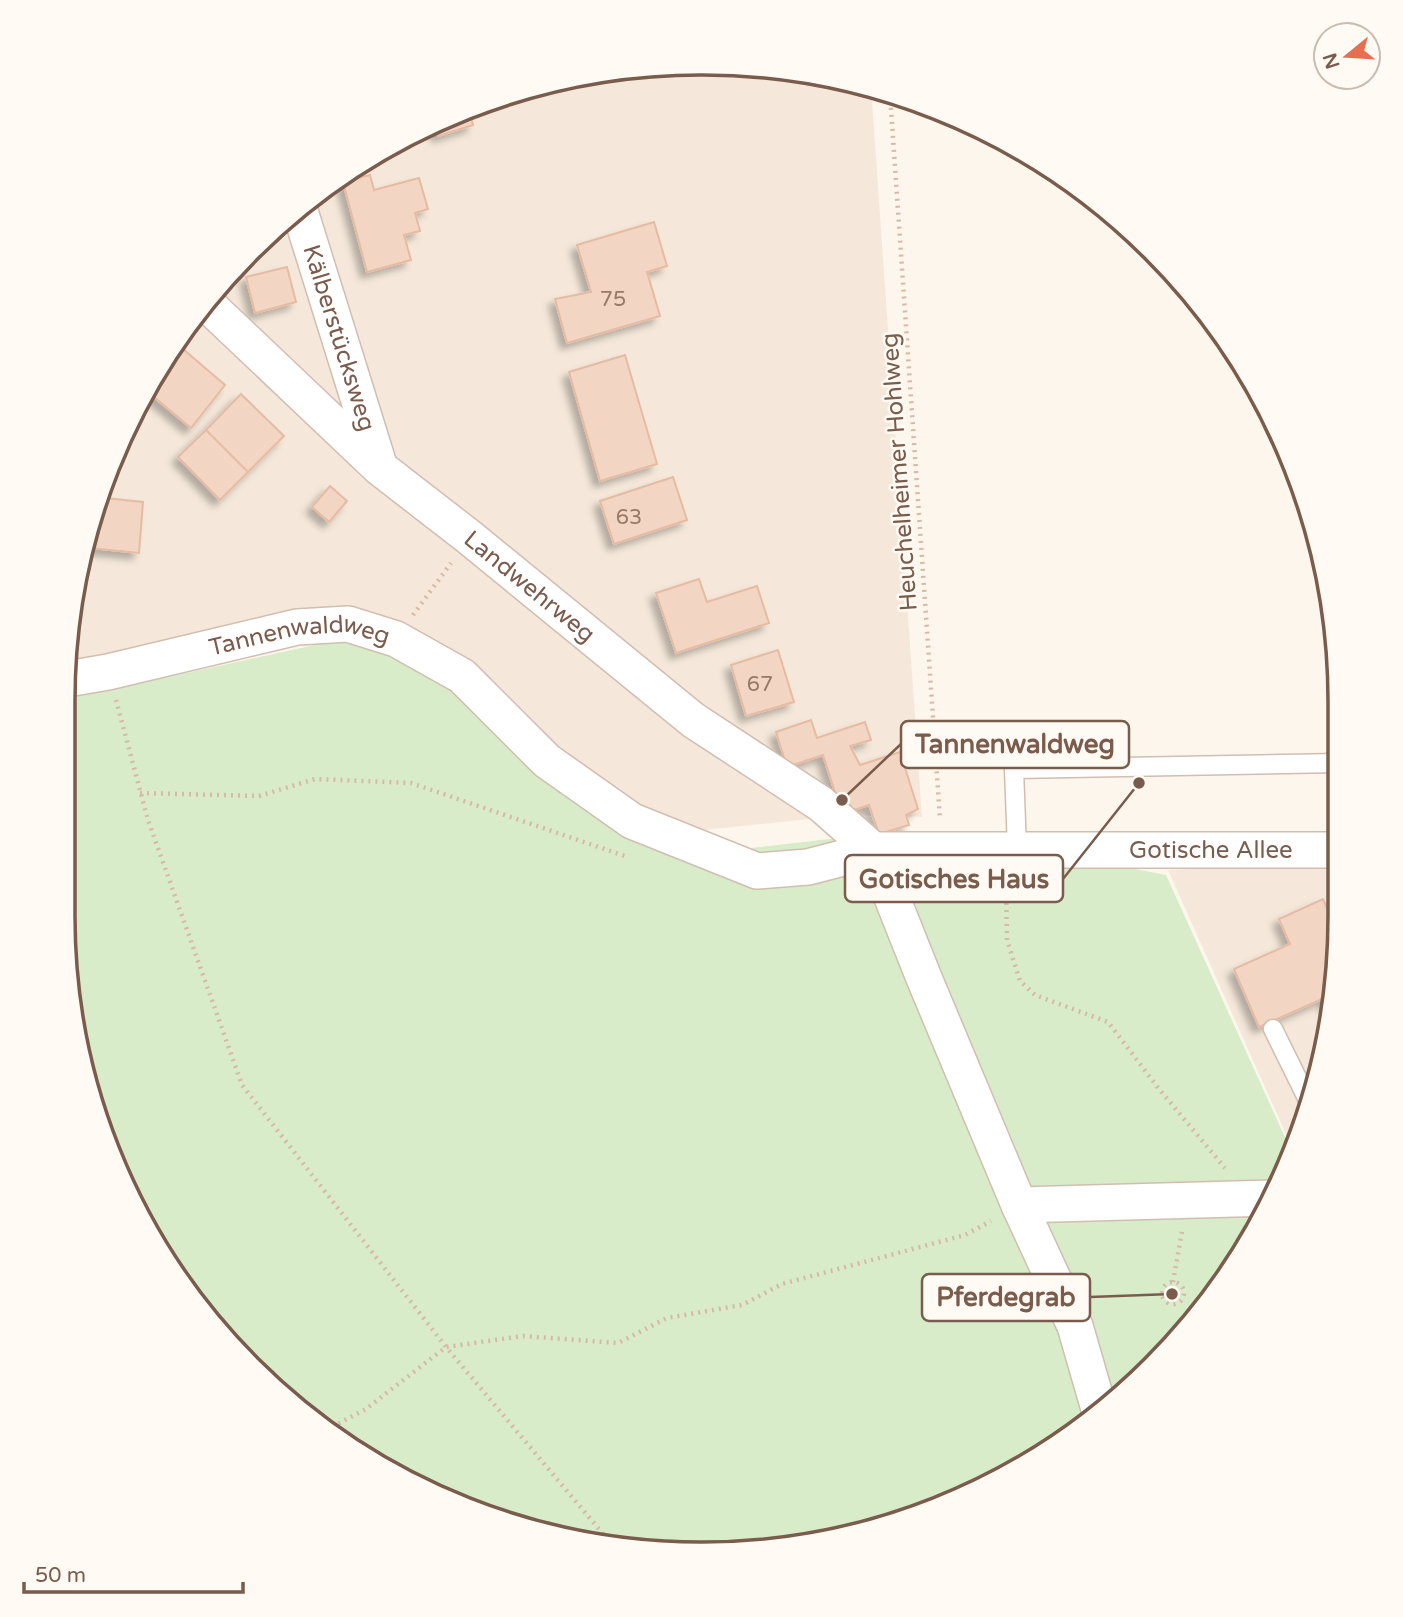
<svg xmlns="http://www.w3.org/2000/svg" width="1403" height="1617" font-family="'Varela Round',sans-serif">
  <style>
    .residential { fill: #f5e8da }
    .green { fill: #d8ecc9 }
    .building { fill: #f3d5c3; stroke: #e6bba3; stroke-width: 2; filter: url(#shadow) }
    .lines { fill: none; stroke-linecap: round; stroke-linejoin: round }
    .lane-casing { stroke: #d1beb0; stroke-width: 21 }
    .street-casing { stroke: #d1beb0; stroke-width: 38 }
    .path { stroke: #d9b8a5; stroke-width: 4.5; stroke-dasharray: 2 5; stroke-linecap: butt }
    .lane { stroke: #fff; stroke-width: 18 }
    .street { stroke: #fff; stroke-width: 35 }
    .labels { text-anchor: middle; stroke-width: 5; stroke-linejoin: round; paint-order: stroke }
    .number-label { font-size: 21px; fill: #987a6a }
    .street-label { font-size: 24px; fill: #7a5c4d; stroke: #fffaf3 }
    .rim { fill: none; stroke: #7a5c4d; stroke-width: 3.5 }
    .leader { fill: none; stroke: #7a5c4d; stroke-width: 2.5 }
    .callout-dot { fill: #7a5c4d; stroke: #fffaf3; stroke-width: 2.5 }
    .callout { fill: #fffaf3; stroke: #7a5c4d; stroke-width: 2.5 }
    .callout-label { font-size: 26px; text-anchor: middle; font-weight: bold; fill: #7a5c4d }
  </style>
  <defs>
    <filter id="shadow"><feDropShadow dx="-6" dy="6" stdDeviation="3.5" flood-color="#0004"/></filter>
  </defs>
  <rect width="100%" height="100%" fill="#fdf6ec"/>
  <path class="residential" d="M744,64L871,86L922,817L847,815L705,830L616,803L376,625L68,670L69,618L129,419L195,312L281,221L383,148L497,97L619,68Z
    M1340,861V916L1328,1040L1294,1152L1168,870Z"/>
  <path class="green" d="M364,634L459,677L545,762L724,851L864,835L1016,846L1166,875L1293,1155L1232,1271L1153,1367L1021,1468L906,1520L744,1553L618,1548L458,1506L313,1422L221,1336L129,1198L85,1080L63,916L67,695L110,690Z"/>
  <path class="building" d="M469,109L473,125L438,136L435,125Z
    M370,175L374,190L419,178L428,209L415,213L420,231L404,235L411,260L367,272L343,182Z
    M654,222L667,266L647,272L660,316L567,343L555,299L591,292L577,245Z
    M287,267L296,302L255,313L246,277Z
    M183,349L225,385L191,428L148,392Z
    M625,355L657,464L600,481L569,372Z
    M241,394L284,436L248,472L206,430Z
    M206,430L248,472L220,500L178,457Z
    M673,477L687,520L614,544L600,501Z
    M330,486L347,501L329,522L312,507Z
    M105,498L143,502L139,553L90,548Z
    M699,579L707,602L757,586L769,623L676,653L656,593Z
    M778,650L794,702L746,716L731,665Z
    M811,720L817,738L865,722L871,740L850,746L860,765L900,752L918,809L906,815L909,825L879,834L869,805L842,814L823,755L787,767L776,732Z
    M1323,899L1338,935L1331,1012L1324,998L1259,1027L1234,969L1290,944L1279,919Z"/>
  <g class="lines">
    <g class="lane-casing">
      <path id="lane" d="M1017,849L1014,769L1339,763
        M1273,1029L1309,1102"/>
    </g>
    <g class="street-casing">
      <g id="street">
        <path id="s1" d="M299,208L379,465"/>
        <path id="s2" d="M205,302L380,468L469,537L693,720L821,804L873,850L924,978L1019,1205L1075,1326L1099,1409"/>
        <path id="s3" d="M67,679L108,672L297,627L348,624L396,639L462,676L547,761L632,821L757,871L808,867L873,850H1340"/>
        <path d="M1019,1205L1271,1198"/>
      </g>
    </g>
    <path class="path" d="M890,94L940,819
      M413,615L451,563
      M116,700L148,820L242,1085L446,1347L614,1547
      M140,793L259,796L315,779L411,783L625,856
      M1006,882L1007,940L1020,981L1035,995L1108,1022L1159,1089L1225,1168
      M1173,1282L1182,1231
      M1162 1293a11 11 0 1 1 22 0a11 11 0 1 1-22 0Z
      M326,1430L366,1409L446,1347L523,1336L618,1343L667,1318L742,1305L782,1284L965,1235L991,1221"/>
    <use href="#lane" class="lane"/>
    <use href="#street" class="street"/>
  </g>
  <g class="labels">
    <g class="number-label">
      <text x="613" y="306">75</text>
      <text x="629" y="524">63</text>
      <text x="760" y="691">67</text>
    </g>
    <g class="street-label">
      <text dy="8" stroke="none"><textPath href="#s1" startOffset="136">Kälberstücksweg</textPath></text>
      <text transform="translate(899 472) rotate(-94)" y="8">Heuchelheimer Hohlweg</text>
      <text dy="8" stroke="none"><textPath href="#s2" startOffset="432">Landwehrweg</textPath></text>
      <text dy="8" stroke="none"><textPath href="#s3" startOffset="238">Tannenwaldweg</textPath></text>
      <text dy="8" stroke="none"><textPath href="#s3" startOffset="1228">Gotische Allee</textPath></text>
    </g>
  </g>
  <path d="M0 0H1403V1617H0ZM701 75H702A626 626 0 0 1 1328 701V916A626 626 0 0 1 702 1542H701A626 626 0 0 1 75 916V701A626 626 0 0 1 701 75Z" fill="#fffaf3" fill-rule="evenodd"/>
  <path class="rim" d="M701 75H702A626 626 0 0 1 1328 701V916A626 626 0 0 1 702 1542H701A626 626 0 0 1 75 916V701A626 626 0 0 1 701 75Z"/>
  <path class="leader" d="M842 800L901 744M1139 783L1063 879M1172 1294L1090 1297"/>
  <g class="callout-dot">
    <circle cx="842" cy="800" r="7"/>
    <circle cx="1139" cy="783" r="7"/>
    <circle cx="1172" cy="1294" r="7"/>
  </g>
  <g class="callout">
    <rect x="901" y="721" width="228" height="47" rx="7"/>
    <rect x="845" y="855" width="218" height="47" rx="7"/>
    <rect x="922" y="1274" width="168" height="47" rx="7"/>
  </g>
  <g class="callout-label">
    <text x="1015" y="753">Tannenwaldweg</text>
    <text x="954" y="888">Gotisches Haus</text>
    <text x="1006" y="1306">Pferdegrab</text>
  </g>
  <g transform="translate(1347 56) rotate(252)"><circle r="33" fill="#fffaf3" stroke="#cabbb1" stroke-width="2"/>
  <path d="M0-5L12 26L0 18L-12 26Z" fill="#e76f51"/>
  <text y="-10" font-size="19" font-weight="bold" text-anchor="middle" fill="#7a5c4d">N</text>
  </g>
  <path d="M24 1582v10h219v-10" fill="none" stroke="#7a5c4d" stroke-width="3.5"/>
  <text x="35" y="1582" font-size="21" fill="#7a5c4d" stroke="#fffaf3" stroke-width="5" paint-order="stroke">50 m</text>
</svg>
